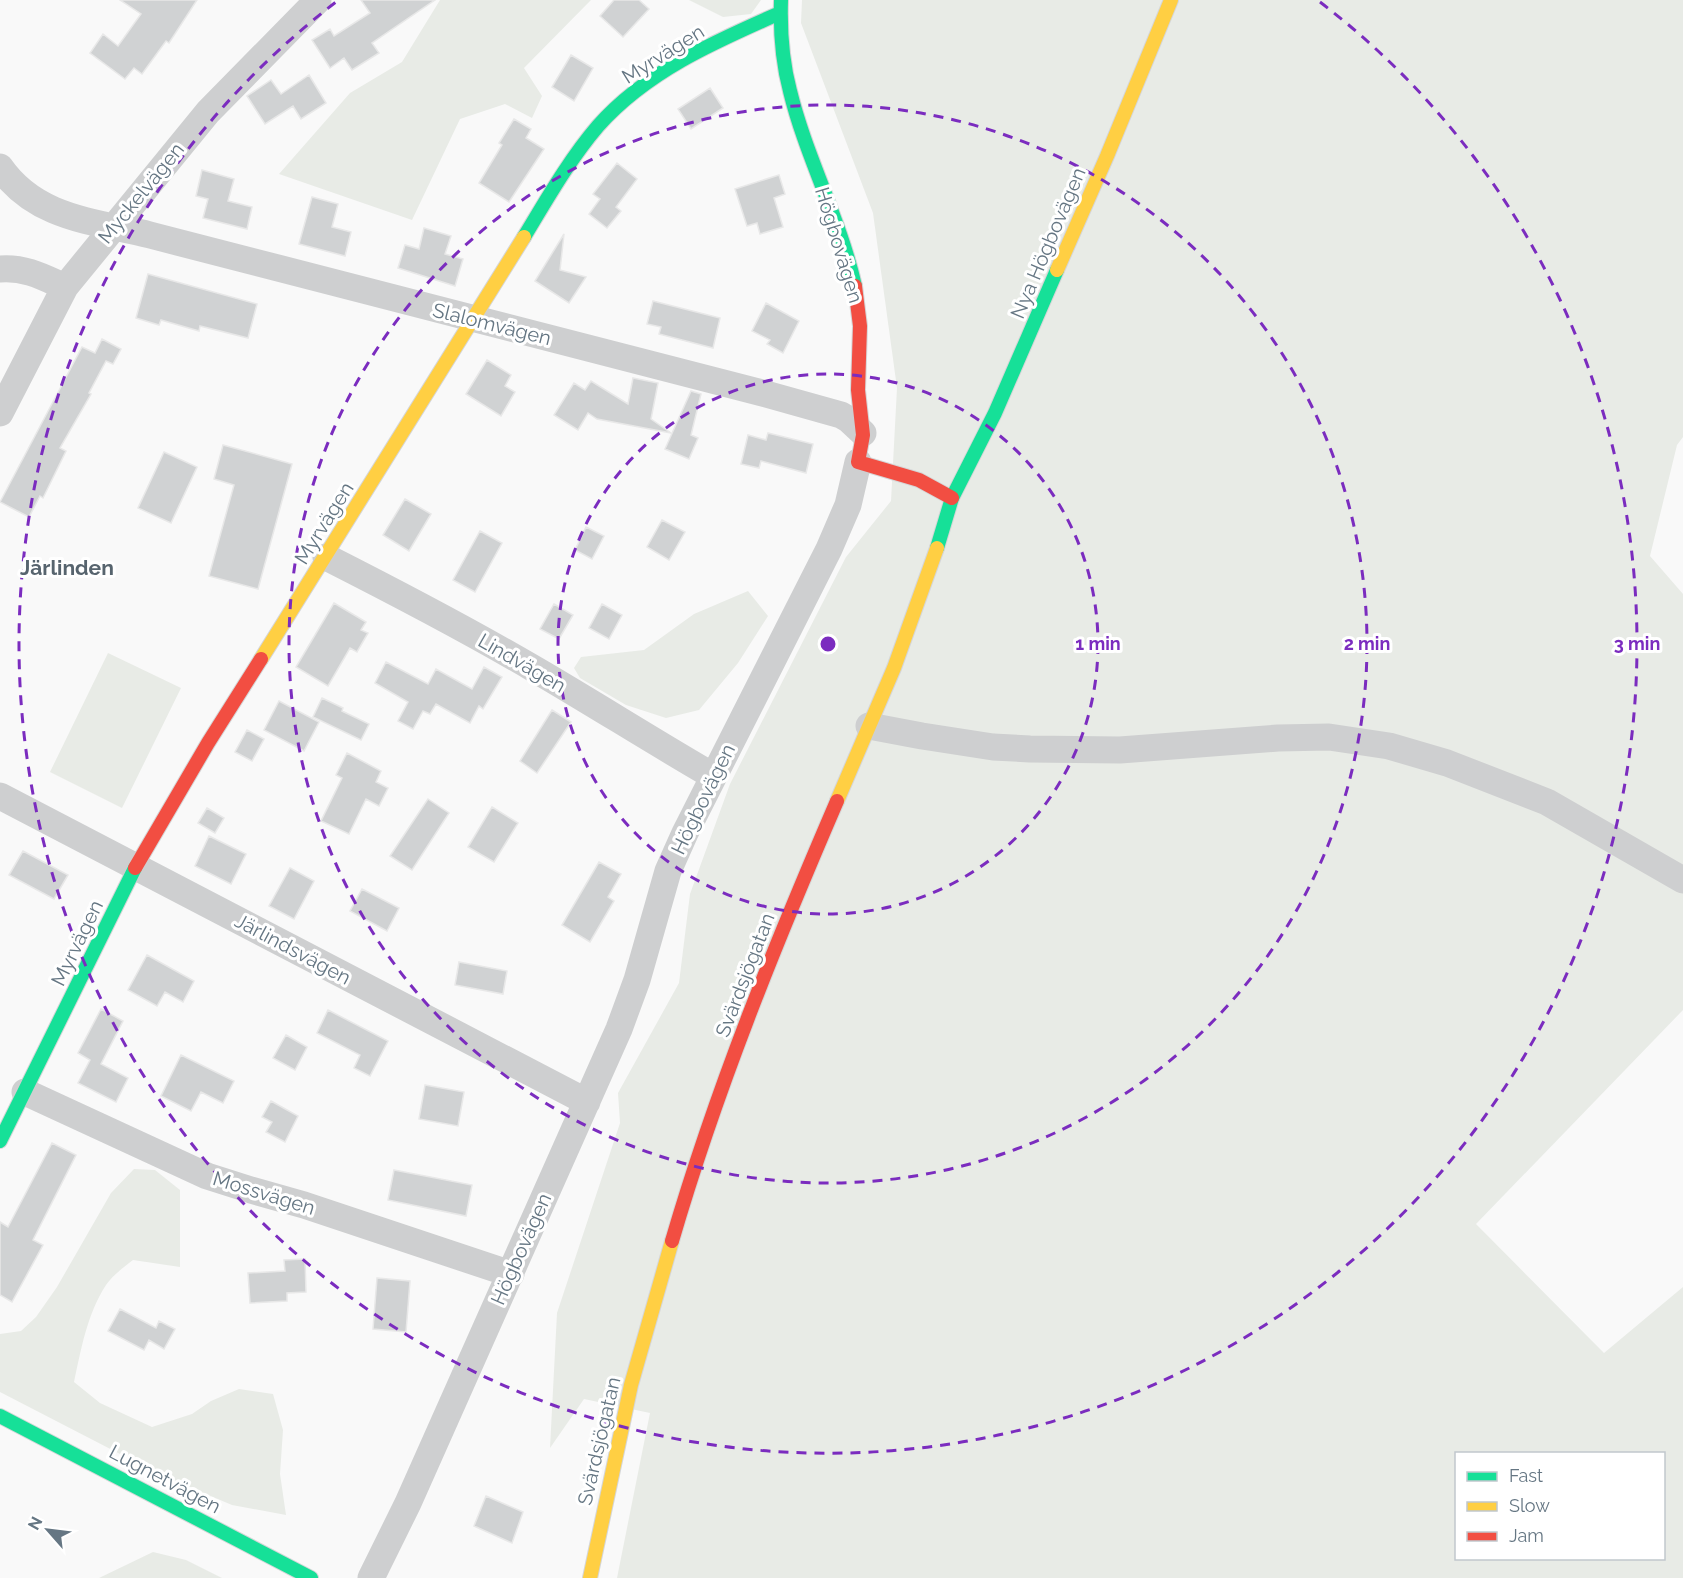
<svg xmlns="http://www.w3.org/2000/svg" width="1683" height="1578" font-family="Raleway,sans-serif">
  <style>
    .green { fill: #e8ebe6; fill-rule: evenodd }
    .building { fill: #d0d2d3; stroke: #e8e8e8; stroke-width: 1.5 }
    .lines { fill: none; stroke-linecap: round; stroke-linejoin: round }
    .fast-casing { stroke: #d5d6d7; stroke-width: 16 }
    .slow-casing { stroke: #d5d6d7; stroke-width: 16 }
    .jam-casing { stroke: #d5d6d7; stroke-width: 16 }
    .street { stroke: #cecfd0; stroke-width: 27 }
    .fast { stroke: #16e098; stroke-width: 14 }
    .slow { stroke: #ffcf43; stroke-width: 14 }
    .jam { stroke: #f24e42; stroke-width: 14 }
    .ring { fill: none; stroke: #7b2cbf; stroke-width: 3; stroke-dasharray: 10 8 }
    .labels { text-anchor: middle; stroke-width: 6; stroke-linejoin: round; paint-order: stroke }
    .street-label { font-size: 20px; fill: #657683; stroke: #fff }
    .neighbourhood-label { font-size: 21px; font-weight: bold; fill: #57646e; stroke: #fff }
    .centre { fill: #7b2cbf; stroke: #fff; stroke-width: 3 }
    .ring-label { font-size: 18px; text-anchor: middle; font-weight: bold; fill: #7b2cbf; stroke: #fff; stroke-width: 6; stroke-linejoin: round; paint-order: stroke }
  </style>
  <rect width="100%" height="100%" fill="#f9f9f9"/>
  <path class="green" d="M440,0H591L524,68L542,96L532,118L505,104L460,119L412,220L279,174L350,93L402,62Z
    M689,0H761L751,14L723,17Z
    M802,0H1683V437L1677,445L1650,556L1683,594V1010L1476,1224L1604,1353L1683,1287V1578H617L650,1413L584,1399L550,1448L557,1313L620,1123L618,1093L679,983L690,894L730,784L846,557L891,501L897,388L873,213L801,23ZM1456,1454H1664V1558H1456Z
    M748,591L768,616L738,663L699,710L666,718L626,705L580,678L574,668L581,657L644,650L694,614Z
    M108,653L181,688L122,808L50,772Z
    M134,1169L155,1170L180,1190V1267L133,1260C124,1267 113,1275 106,1285C87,1314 81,1350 74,1382L100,1403L152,1427L192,1414L211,1401L239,1389L273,1394L283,1430L280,1474L286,1515L232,1505L194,1489L151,1470L0,1392V1334L21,1331L36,1317L57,1287L111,1193Z
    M153,1552L186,1560L222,1578H99Z"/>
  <path class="building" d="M120,0H197L169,43L166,41L142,74L134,68L125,79L90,53L103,34L118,46L141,14Z
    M361,0H435L372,43L379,53L352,70L344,58L330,68L312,40L330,29L334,36L370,13Z
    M614,0H639L649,9L623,37L600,16Z
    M571,55L593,68L574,101L552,87Z
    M309,75L326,103L301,119L293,106L265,124L247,96L271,80L281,94Z
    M710,88L723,108L691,129L678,109Z
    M514,119L531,129L526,138L544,149L509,202L479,183L502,145L499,143Z
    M617,163L637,179L616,207L621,211L607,228L589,214L600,199L593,194Z
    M202,170L234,179L228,201L252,207L247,229L203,218L208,199L196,196Z
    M779,175L785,194L774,198L783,227L760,234L757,223L747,226L735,189Z
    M312,197L338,204L332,227L351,232L345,256L299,244Z
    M424,228L451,236L445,254L463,259L455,286L398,268L405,245L419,249Z
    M564,234L560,270L586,277L569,303L535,281Z
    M148,274L257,304L248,338L200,326L199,331L161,320L159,325L136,318Z
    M653,301L720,318L713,348L659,334L661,327L647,324Z
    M766,303L799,321L783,353L767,344L770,340L752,331Z
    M102,339L121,349L113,364L106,361L89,393L91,394L60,448L66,451L43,498L40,496L29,517L0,502L82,347L95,353Z
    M487,360L511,375L505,386L515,392L501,416L466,394Z
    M633,378L658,383L651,419L671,433L597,419L588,413L578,430L554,415L574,383L585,390L591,381L628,404Z
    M691,391L701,394L691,435L698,438L689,459L665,449Z
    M768,433L813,444L806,473L761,461L759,468L741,464L748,435L766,440Z
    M223,445L292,464L258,589L209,576L234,485L214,479Z
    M164,452L197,467L171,523L138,508Z
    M405,499L431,514L409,551L383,535Z
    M662,520L685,532L669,560L647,547Z
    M586,527L604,536L592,559L575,550Z
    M480,531L502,543L475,592L453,580Z
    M334,603L366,622L361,630L368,633L357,652L350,648L328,686L296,667Z
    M554,604L573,615L559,639L540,629Z
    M602,604L622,615L609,639L589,628Z
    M386,662L428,684L436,669L472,689L484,667L502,677L483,709L479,706L470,723L436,704L430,714L423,711L413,729L398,721L408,702L375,683Z
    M322,698L343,708L342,711L369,724L361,740L313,717Z
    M279,701L319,722L304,751L264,730Z
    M552,710L571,722L537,773L520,761Z
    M247,730L264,739L252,761L235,752Z
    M347,753L381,771L376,782L388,788L379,806L366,799L349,834L321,821L342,778L336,775Z
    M428,799L449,813L412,870L390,856Z
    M492,807L518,823L494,862L468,847Z
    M207,808L224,818L215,833L198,823Z
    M209,836L246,854L231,884L195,866Z
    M23,851L68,875L54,899L9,875Z
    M599,862L621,874L608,897L614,901L590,942L562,925Z
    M290,868L314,881L294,919L269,906Z
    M362,889L399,908L387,931L350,911Z
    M147,955L194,981L183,1002L165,992L157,1006L128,990Z
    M459,962L507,971L503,994L455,985Z
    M101,1009L123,1021L101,1064L128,1078L116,1102L78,1083L90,1060L78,1053Z
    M328,1010L388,1041L370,1076L354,1068L360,1055L317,1033Z
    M286,1035L307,1047L295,1070L273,1058Z
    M181,1055L234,1081L223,1103L201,1092L191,1111L161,1096Z
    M425,1085L464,1092L458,1126L419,1119Z
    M271,1101L298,1116L285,1142L266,1132L272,1122L262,1117Z
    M52,1143L76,1155L33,1240L43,1245L12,1302L0,1295V1222L8,1227Z
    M394,1170L472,1185L466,1216L388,1200Z
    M305,1259L306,1292L287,1293V1301L250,1303L248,1273L285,1271L284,1260Z
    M377,1278L410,1281L406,1332L373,1329Z
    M120,1309L156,1328L159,1321L175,1329L164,1349L149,1340L144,1350L108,1331Z
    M486,1496L523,1512L512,1543L474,1526Z"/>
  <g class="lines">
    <g class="fast-casing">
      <path id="fast" d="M781,0C780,31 782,61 790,91C806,157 840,219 855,286
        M524,237C547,199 569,160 598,126C647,71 714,42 780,13
        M937,548L952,498L995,413L1057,270
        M0,1141L135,868
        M0,1416L311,1578"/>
    </g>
    <g class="slow-casing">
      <path id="slow" d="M1057,270L1107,156L1171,0
        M261,659L524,237
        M837,801L894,668L937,548
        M590,1578L631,1385L672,1241"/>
    </g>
    <g class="jam-casing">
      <path id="jam" d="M855,286L860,326L858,390L863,435L858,462L919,480L952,498
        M135,868L208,743L261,659
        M672,1241C716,1090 775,945 837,801"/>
    </g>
    <path class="street" d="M0,167C36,219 94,221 150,235L766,394L841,415L848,419L863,433
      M0,269C25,267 43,277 65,287
      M0,413L65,287L208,112L318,0
      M326,557C397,593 468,630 536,670C596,705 654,742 713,776
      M869,726L922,736L993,747L1030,749L1120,750L1278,738L1329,737L1389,746L1447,763L1547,802L1683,880
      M0,796L587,1102
      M25,1092L207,1176L251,1190L304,1205L511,1274
      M371,1578L408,1503L619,1029L637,980L668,871L685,833L829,549L848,505L858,462"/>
    <use href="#fast" class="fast"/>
    <use href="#slow" class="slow"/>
    <use href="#jam" class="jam"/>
  </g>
  <g class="ring">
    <circle cx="828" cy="644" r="270"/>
    <circle cx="828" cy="644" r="539"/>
    <path d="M1320 2A809 809 0 1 1 336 2"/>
  </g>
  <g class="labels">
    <g class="street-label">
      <text transform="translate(663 54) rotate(-32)" y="7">Myrvägen</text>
      <text transform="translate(141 193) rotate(-51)" y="7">Myckelvägen</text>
      <text transform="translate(1048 243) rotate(-67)" y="7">Nya Högbovägen</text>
      <text transform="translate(839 245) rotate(73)" y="7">Högbovägen</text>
      <text transform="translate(492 324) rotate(14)" y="7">Slalomvägen</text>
      <text transform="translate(324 523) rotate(-58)" y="7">Myrvägen</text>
      <text transform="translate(522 663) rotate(30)" y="7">Lindvägen</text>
      <text transform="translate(703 799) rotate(-64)" y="7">Högbovägen</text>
      <text transform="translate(77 943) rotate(-64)" y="7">Myrvägen</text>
      <text transform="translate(293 949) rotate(28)" y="7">Järlindsvägen</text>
      <text transform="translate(745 975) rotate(-69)" y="7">Svärdsjögatan</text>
      <text transform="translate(264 1193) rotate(17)" y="7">Mossvägen</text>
      <text transform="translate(521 1249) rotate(-66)" y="7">Högbovägen</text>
      <text transform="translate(599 1441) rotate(-77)" y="7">Svärdsjögatan</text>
      <text transform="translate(165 1479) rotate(28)" y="7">Lugnetvägen</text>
    </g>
    <g class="neighbourhood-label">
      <text x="67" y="575">Järlinden</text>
    </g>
  </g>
  <circle cx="828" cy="644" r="9" class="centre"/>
  <g class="ring-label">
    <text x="1098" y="650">1 min</text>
    <text x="1367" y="650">2 min</text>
    <text x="1637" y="650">3 min</text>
  </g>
  <rect x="1455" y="1452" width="210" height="108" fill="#ffffff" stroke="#c1c8cd" stroke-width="1.5"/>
  <rect x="1467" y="1472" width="30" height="9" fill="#16e098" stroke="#c1c8cd" stroke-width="1.5"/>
  <text x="1509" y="1482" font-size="18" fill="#657683">Fast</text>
  <rect x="1467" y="1502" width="30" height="9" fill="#ffcf43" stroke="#c1c8cd" stroke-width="1.5"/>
  <text x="1509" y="1512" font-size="18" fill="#657683">Slow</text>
  <rect x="1467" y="1532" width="30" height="9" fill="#f24e42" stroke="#c1c8cd" stroke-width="1.5"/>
  <text x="1509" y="1542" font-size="18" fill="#657683">Jam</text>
  <g transform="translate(48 1530) rotate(298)" stroke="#ffffff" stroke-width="4.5" paint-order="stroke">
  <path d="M0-4.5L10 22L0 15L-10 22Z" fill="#657683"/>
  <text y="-9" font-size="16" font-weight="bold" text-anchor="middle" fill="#657683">N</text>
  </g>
</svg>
